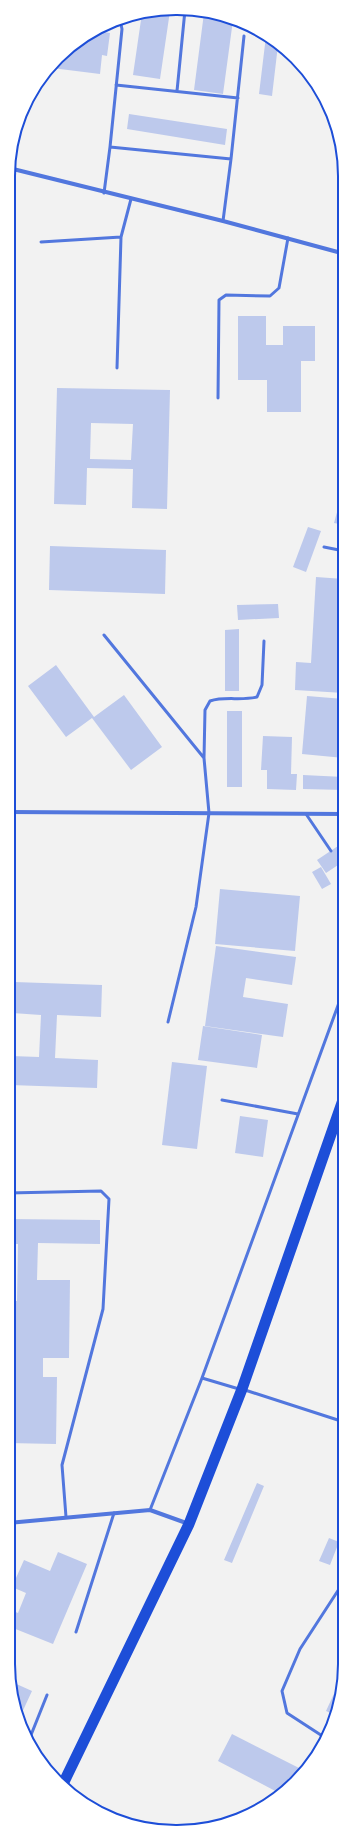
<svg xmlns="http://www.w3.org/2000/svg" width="353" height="1840" font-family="'Roboto Condensed',sans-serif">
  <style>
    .building { fill: #bdc9ec; fill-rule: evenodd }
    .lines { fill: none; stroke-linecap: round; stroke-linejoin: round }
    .service { stroke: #5277de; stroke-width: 3 }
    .minor { stroke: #5277de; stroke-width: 4 }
    .trunk { stroke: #1d4ed8; stroke-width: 11 }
    .rim { fill: none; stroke: #1d4ed8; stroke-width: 2 }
  </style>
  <rect width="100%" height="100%" fill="#f2f2f2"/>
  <path class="building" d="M170,11L160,79L133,75L142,13Z
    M204,13L233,20L223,94L194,90Z
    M98,31L110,33L107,56L102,55L100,74L52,68L74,43Z
    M266,36L278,45L272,96L259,94Z
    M129,114L227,129L225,145L127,129Z
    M238,316H266V345H283V326H315V361H301V412H267V380H238Z
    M57,388L170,390L167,509L132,508L133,469L87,468L86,505L54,504ZM91,423L133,424L131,460L90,459Z
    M344,487V525L334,523Z
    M308,527L321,531L306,572L293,567Z
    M50,546L166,550L165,594L49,590Z
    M316,577L344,579V693L295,690L296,662L311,663Z
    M278,604L279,618L238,620L237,605Z
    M239,629V691H225V630Z
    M56,665L94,717L124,695L162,747L131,770L92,718L66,737L28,686Z
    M307,696L344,699V758L302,754Z
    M227,711H242V787H227Z
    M263,736L292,737L291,774H297L296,790L267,789V770H261Z
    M303,775L344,777V790L303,789Z
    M344,842V861L326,873L317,860Z
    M321,867L331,884L322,889L312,872Z
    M220,889L300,896L295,951L215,944Z
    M216,946L296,957L292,985L246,978L243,997L288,1004L283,1037L205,1026Z
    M14,982L102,985L101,1017L57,1015L55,1058L98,1060L97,1088L10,1085L11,1056L39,1057L41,1015L12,1013Z
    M203,1026L262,1035L257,1068L198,1060Z
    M172,1062L207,1066L197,1149L162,1145Z
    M240,1116L268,1120L263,1157L235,1153Z
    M8,1219L100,1220V1244L38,1243L37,1280H70L69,1358H43V1377H57L56,1444L8,1443V1379H15V1334H8V1301H17L18,1244H8Z
    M257,1483L264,1486L232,1563L224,1560Z
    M8,1489H11V1504H8Z
    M329,1538L339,1542L330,1565L319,1561Z
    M58,1552L87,1564L53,1644L8,1626V1609L18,1613L26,1593L12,1587L24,1560L50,1571Z
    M344,1672V1685L335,1715L326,1711Z
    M12,1682L32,1691L19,1719Z
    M232,1734L303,1770L287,1790L281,1794L218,1761Z"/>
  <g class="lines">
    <path class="service" d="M116,85L238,98
      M177,91L185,10
      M110,147L231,159
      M104,193L110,147L122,29L120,20
      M223,221L231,159L244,36
      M41,242L121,237
      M117,368L121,237L131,199
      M218,398L219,300L226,295L270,296L279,288L288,238
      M9,454V406
      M324,547L344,551
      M104,635L204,758
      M9,733L13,749L10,812
      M306,814L331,851
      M340,864L344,870
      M168,1022L196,907L209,813L204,758L205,710L210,701C225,696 241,701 257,697L262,685L264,641
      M222,1100L298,1114
      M8,1193L101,1191L109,1199L103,1309L62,1465L66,1517
      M202,1378L239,1389
      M245,1390L344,1422
      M150,1510L202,1378L344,989
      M76,1632L114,1513
      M327,1739L287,1713L282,1691L300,1649L339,1589L344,1585
      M29,1740L47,1695"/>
    <path class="minor" d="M9,168L223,221L345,254
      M9,812L344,814
      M8,1523L150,1510L189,1524"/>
    <path class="trunk" d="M62,1786L189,1524L242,1389L344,1097"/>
  </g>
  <path d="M0 0H353V1840H0ZM176 15H177A161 161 0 0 1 338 176V1664A161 161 0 0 1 177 1825H176A161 161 0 0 1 15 1664V176A161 161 0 0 1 176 15Z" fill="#fff" fill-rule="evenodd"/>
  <path class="rim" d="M176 15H177A161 161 0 0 1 338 176V1664A161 161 0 0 1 177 1825H176A161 161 0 0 1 15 1664V176A161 161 0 0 1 176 15Z"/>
</svg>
